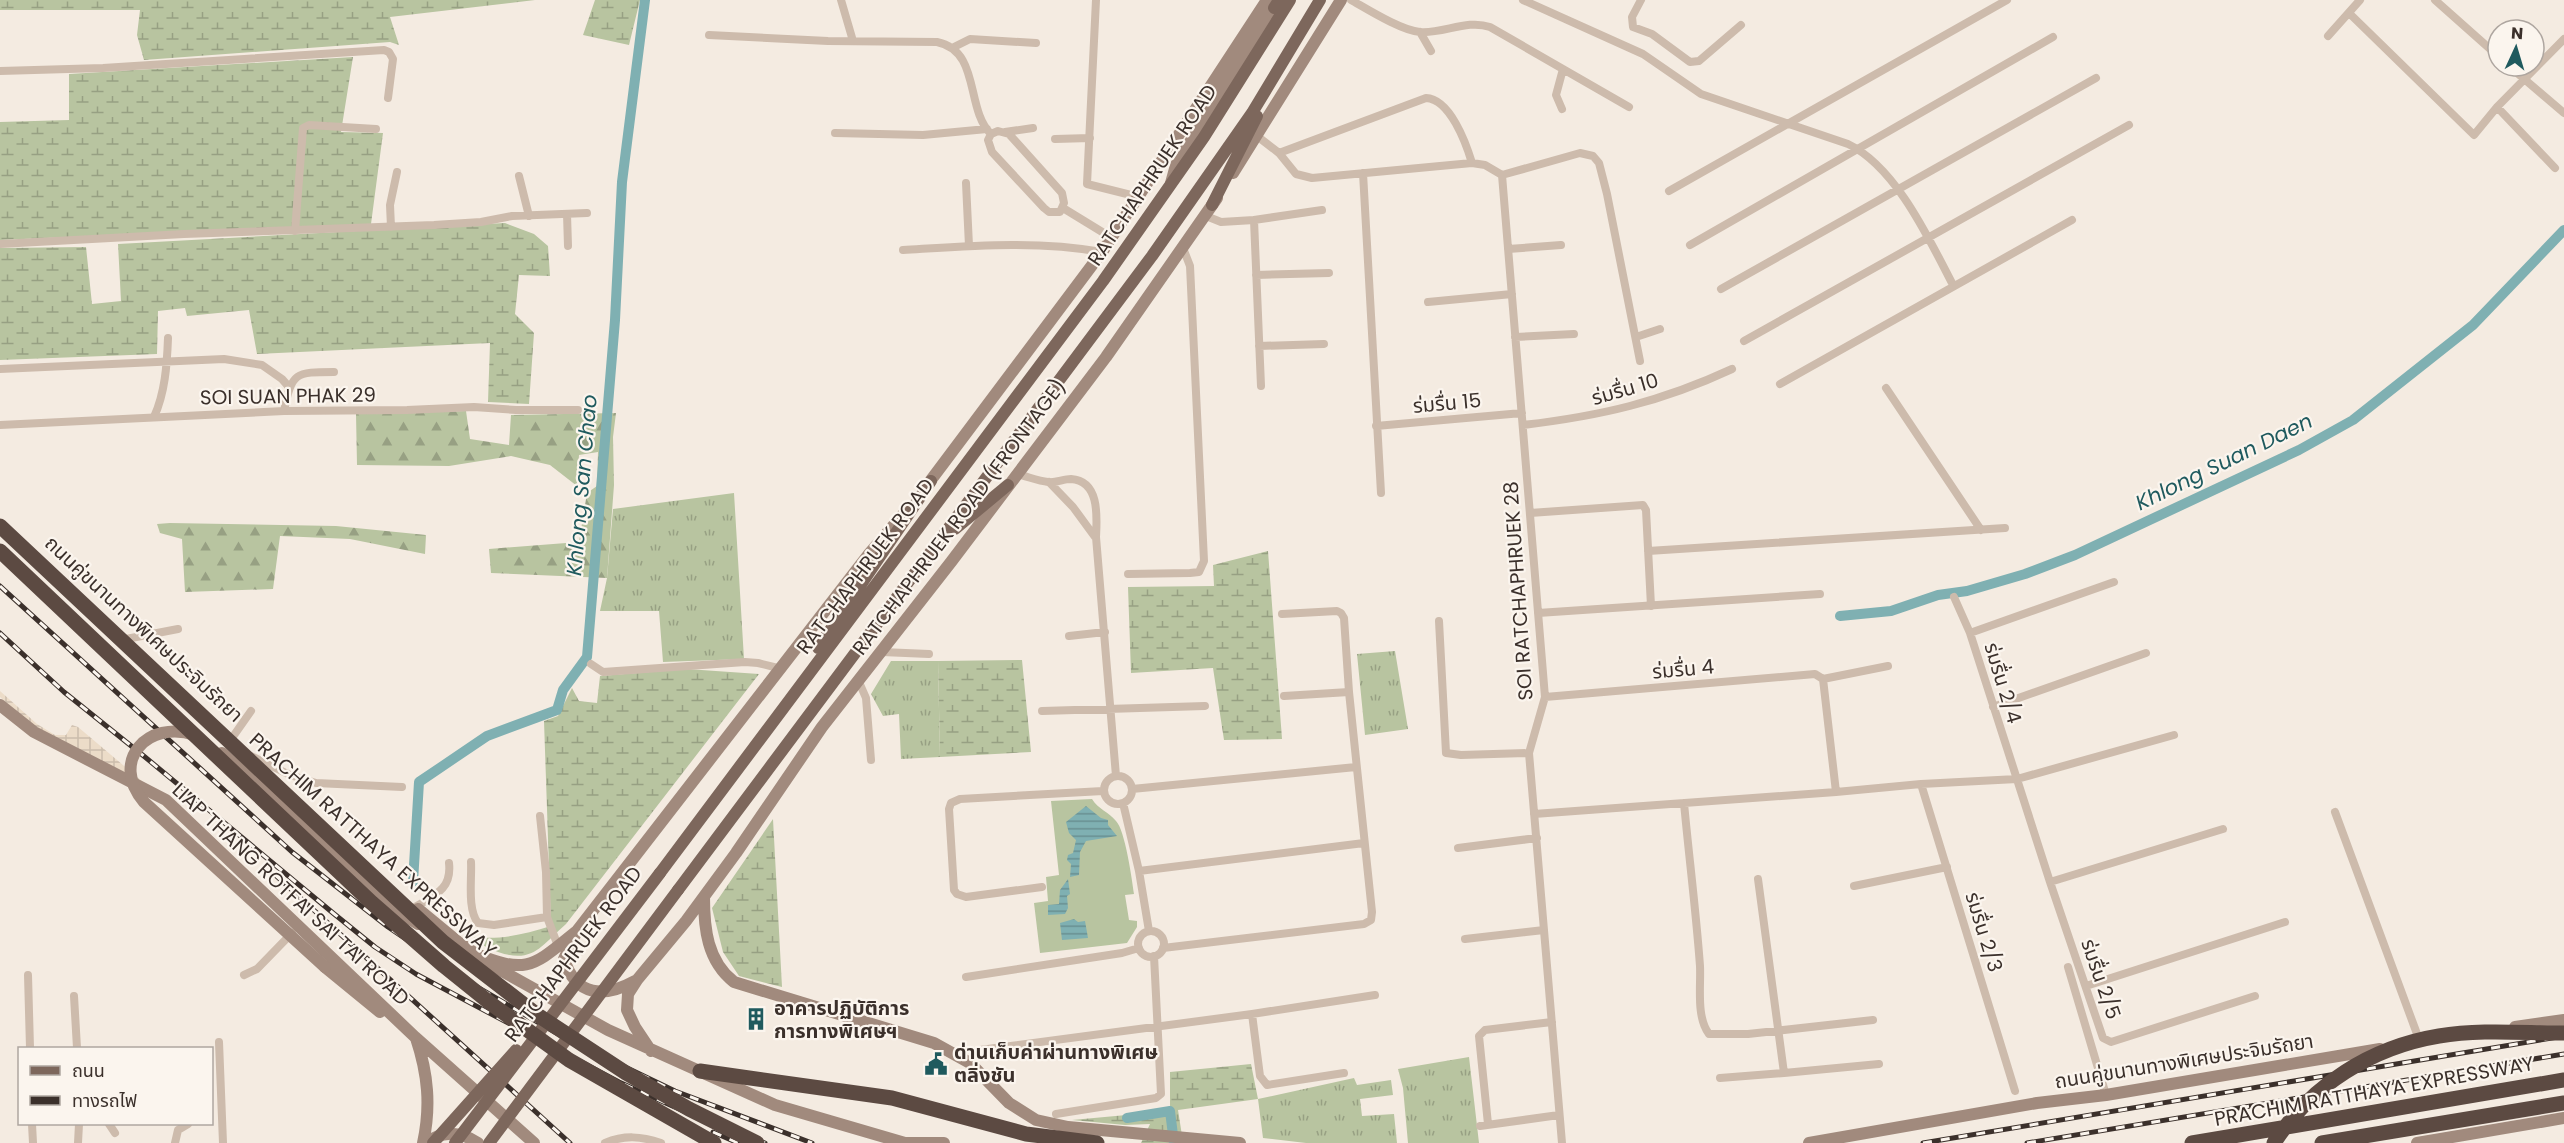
<svg xmlns="http://www.w3.org/2000/svg" width="2564" height="1143" font-family="Poppins,'Noto Sans Thai',sans-serif">
  <style>
    .grass { fill: url(#grass-tufts) }
    .forest { fill: url(#forest-firs) }
    .wetland { fill: url(#wetland-marsh) }
    .garden { fill: #b8c4a0 }
    .plaza { fill: url(#plaza-grid) }
    .water { fill: url(#water-rules) }
    .lines { fill: none; stroke-linecap: round; stroke-linejoin: round }
    .canal { stroke: #7fb0b2; stroke-width: 10 }
    .street { stroke: #cdbbac; stroke-width: 8 }
    .secondary { stroke: #a18a7d; stroke-width: 12 }
    .primary { stroke: #7d675c; stroke-width: 12 }
    .highway { stroke: #5c4a42; stroke-width: 15 }
    .rail-casing { stroke: #3b302b; stroke-width: 5 }
    .rail { stroke: #fbf5ee; stroke-width: 3; stroke-dasharray: 9; stroke-linecap: butt }
    .secondary-bridge { stroke: #a18a7d; stroke-width: 12 }
    .primary-bridge { stroke: #7d675c; stroke-width: 12 }
    .highway-bridge { stroke: #5c4a42; stroke-width: 15 }
    .labels { text-anchor: middle; stroke-width: 4.5; stroke-linejoin: round; paint-order: stroke }
    .street-label { font-size: 20px; fill: #3b302b; stroke: #fbf5ee }
    .poi-label { font-size: 20px; font-weight: bold; fill: #3b302b; stroke: #fbf5ee; text-anchor: start }
    .water-label { font-size: 21px; font-style: italic; fill: #1f5a5e; stroke: #fbf5ee }
  </style>
  <defs>
    <pattern id="grass-tufts" width="24" height="20" patternUnits="userSpaceOnUse" patternTransform="scale(1.5)"><rect width="24" height="20" fill="#b8c4a0"/><path d="M3 7l-1-3M5 7V3M7 7l1-3M15 17l-1-3M17 17v-4M19 17l1-3" fill="none" stroke="#97a083"/></pattern>
    <pattern id="forest-firs" width="22" height="20" patternUnits="userSpaceOnUse" patternTransform="scale(1.5)"><rect width="22" height="20" fill="#b8c4a0"/><path d="M5 1l3.5 6h-7zM16 11l3.5 6h-7z" fill="#97a083"/></pattern>
    <pattern id="wetland-marsh" width="20" height="14" patternUnits="userSpaceOnUse" patternTransform="scale(1.5)"><rect width="20" height="14" fill="#b8c4a0"/><path d="M1 5h8M5 5V1M11 12h8M15 12V8" fill="none" stroke="#97a083"/></pattern>
    <pattern id="plaza-grid" width="8" height="8" patternUnits="userSpaceOnUse" patternTransform="scale(1.5)"><rect width="8" height="8" fill="#ecdcc8"/><path d="M0 4h8M4 0v8" fill="none" stroke="#cbbdac"/></pattern>
    <pattern id="water-rules" width="6" height="5" patternUnits="userSpaceOnUse" patternTransform="scale(1.5)"><rect width="6" height="5" fill="#7fb0b2"/><path d="M0 2.5h6" fill="none" stroke="#699091"/></pattern>
  </defs>
  <rect width="100%" height="100%" fill="#f4ebe1"/>
  <path class="grass" d="M734,493L744,659L663,662L659,611H600L607,578L613,509Z
    M1395,651L1408,729L1365,735L1357,654Z
    M891,661H938L940,757L901,759L899,714L883,716L871,694Z
    M1469,1057L1479,1143H1408L1403,1088L1398,1069Z
    M1354,1078L1357,1085L1391,1080L1393,1095L1360,1099L1362,1116L1394,1114L1397,1143H1306L1263,1138L1258,1099Z"/>
  <path class="forest" d="M466,411L470,439L509,445L511,415L616,413L613,437L614,485L607,578L491,573L489,549L579,542L587,493L597,486L598,452L579,455L577,486L550,465L511,456L449,466L357,465L356,414Z
    M170,523L336,526L426,535L425,554L350,539L280,536L273,589L185,592L182,539L160,533L157,524Z"/>
  <path class="wetland" d="M0,0H535L390,17L399,45L390,42L144,60L137,35L140,10H0Z
    M595,0H640L629,45L583,35Z
    M353,57L341,132L383,133L371,224L0,240V122L69,120V74Z
    M505,223L534,234L548,246L550,276L519,275L515,314L534,333L529,404L488,402L490,343L257,354L249,310L187,316L185,308L158,311L157,354L0,360V248L86,247L92,304L121,301L118,244Z
    M1268,551L1282,739L1224,740L1213,668L1131,673L1128,587L1214,586L1213,565Z
    M1022,660L1031,752L940,757L938,661Z
    M687,669L759,674L566,924C541,946 533,964 498,952C488,948 482,946 474,937C502,940 525,934 551,926L544,721L558,716L572,688L579,701L597,703L600,676Z
    M773,819L782,987L739,976L723,952L712,908Z
    M1251,1064L1258,1099L1178,1110L1183,1142L1189,1143H1141L1150,1124L1125,1125L1072,1120L1170,1111V1072Z"/>
  <path class="garden" d="M1092,799C1098,809 1109,812 1116,821C1125,830 1132,879 1134,894L1125,895L1129,920L1137,921V927L1127,943L1040,953L1034,903L1048,901L1046,877L1059,875L1051,801Z"/>
  <path class="plaza" d="M0,691L37,724L55,735H66L72,725L78,727L149,787L34,727L0,697Z"/>
  <path class="water" d="M1086,806L1101,818L1108,820V825L1117,836L1086,841L1080,852L1079,875L1070,877L1071,864L1067,860L1068,855L1073,853L1076,840L1069,833L1066,822Z
    M1068,879L1070,894L1067,896L1068,908L1065,914L1048,915V905L1059,904L1060,890Z
    M1074,919L1078,922L1085,921L1088,938L1062,940L1060,923Z"/>
  <g class="lines">
    <path class="canal" d="M1840,616L1891,611L1938,595L1967,591L2025,574L2075,555L2299,450L2353,420L2473,325L2564,230
      M413,882L419,782L487,736L557,710L563,690L587,657L615,320L622,182L645,0
      M1127,1118L1170,1111L1174,1143"/>
    <path class="street" d="M841,0L853,41
      M1096,0L1087,184L1139,197
      M1351,0C1367,9 1402,31 1420,32C1443,34 1467,19 1490,27L1629,107
      M1523,0L1643,54L1701,94L1848,144C1896,167 1929,239 1953,285
      M1641,0L1632,17L1633,27L1652,34L1690,62L1699,61L1741,25
      M2435,0L2498,56
      M2350,14L2474,135L2497,107L2564,39
      M1420,32L1431,51
      M709,35L828,41L937,42C981,51 965,109 991,134
      M2328,36L2360,0
      M954,47L970,39L1036,43
      M2509,66L2564,113
      M0,71L103,68L384,50L389,52L393,59L388,98
      M1426,98C1450,99 1466,143 1472,163L1312,178L1296,174L1279,153Z
      M2497,107L2555,168
      M1562,109L1556,95L1563,69
      M998,131L1009,134L1062,193L1064,203L1060,212H1049L1044,208L992,152L988,140L991,134Z
      M1005,132L1033,128
      M835,133L923,135L987,129
      M1257,136L1279,153
      M1055,139L1090,138
      M1472,163L1485,165L1502,175L1545,697L1529,753L1562,1143
      M1363,173L1381,493
      M1502,175L1580,153L1593,156L1599,163L1607,194L1640,361
      M519,176L529,216
      M966,183L969,246
      M1669,191L2007,0
      M1063,208L1112,238
      M567,214L568,246
      M1206,216L1221,222L1254,220L1261,386
      M1254,220L1322,210
      M391,227L390,205L397,172
      M295,231L303,128L309,125L376,129
      M0,244L184,234L434,225L481,222L512,216L587,213
      M1690,245L2053,37
      M1508,249L1561,245
      M903,250C969,246 1036,240 1102,252
      M1256,275L1329,273
      M1721,289L2096,78
      M1428,302L1512,294
      M1515,337L1574,334
      M1636,337L1660,329
      M1744,341L2129,125
      M1259,346L1324,344
      M0,369L224,359L262,365L282,379L289,387
      M1780,384L2072,220
      M1886,388L1981,530
      M284,411C292,372 295,372 334,372
      M154,417C165,393 167,365 168,338
      M0,425L284,411L407,410L474,407L516,410H578
      M1523,425C1600,416 1661,402 1732,369
      M1376,426L1522,413
      M1016,474C1026,476 1038,481 1048,482C1056,483 1063,479 1071,479C1100,481 1097,517 1096,537L1116,776
      M1049,482L1073,507L1095,537
      M1530,513L1643,505L1646,510L1651,606
      M1648,551L2005,528
      M1128,574L1190,573L1199,572L1204,561L1190,266L1183,248
      M1954,597L1970,633L2050,882L2103,1038L2111,1042L2255,996
      M1538,613L1820,594
      M1439,621L1446,753L1461,755L1529,753
      M1970,633L2114,582
      M1069,636L1105,632
      M126,639L178,629
      M882,652L929,654
      M591,664L603,672L745,662L758,663L782,669
      M1823,679L1836,792
      M1823,679L1888,666
      M859,682L866,698L871,760
      M1284,696L1349,692
      M1545,697L1815,674L1823,679
      M1993,707L2146,653
      M1042,711L1205,706
      M232,738L251,711
      M251,756L290,775L316,783L402,787
      M1104 790a14 14 0 1 1 28 0a14 14 0 1 1-28 0Z
      M1921,784L2015,1091
      M1132,789L1356,767
      M1123,803L1139,871L1149,931
      M1684,803C1689,857 1696,911 1700,966C1701,986 1696,1017 1709,1034H1748L1873,1020
      M2335,812L2420,1042
      M1534,814L1836,792L1921,784L2017,779L2174,735
      M540,816L546,872L547,917L558,946
      M1458,848L1537,838
      M471,862C472,879 467,909 478,923L494,925L547,917
      M1139,871L1364,843
      M2050,882L2223,829
      M1854,886L1947,867
      M1042,887L966,897L957,894L954,890L949,809L951,803L960,799L1103,791
      M415,907C435,895 452,889 449,863
      M1138 944a13 13 0 1 1 26 0a13 13 0 1 1-26 0Z
      M1465,939L1544,930
      M1163,948L1364,924L1371,920L1372,912L1349,692L1344,618L1341,613L1337,611L1282,614
      M2068,967L2106,1095
      M28,975L30,1048
      M244,975L257,969L292,933
      M966,977L1122,953L1139,948
      M2086,986L2285,922
      M74,996L77,1048
      M1252,1014L1260,1076L1267,1085L1344,1073
      M219,1042L223,1143
      M980,1050L1252,1014L1375,995
      M1784,1073L1879,1064
      M1720,1078L1784,1073L1758,879
      M1056,1114L1156,1098L1161,1094L1154,956
      M32,1124L33,1143
      M109,1124L115,1133
      M1488,1124L1479,1036L1485,1030L1552,1022
      M1480,1126L1559,1115
      M78,1143L79,1124
      M175,1143L178,1130L188,1124
      M605,1143C624,1135 641,1136 661,1143"/>
    <path class="secondary" d="M1233,173L1341,0
      M1171,183L1176,165L1278,0
      M925,488L1102,252L1267,0
      M0,705L34,732L166,800L415,1037L534,1143
      M356,873L400,913L418,924
      M704,897C704,928 707,961 734,982L934,1043L970,1063L1009,1103L1036,1120L1068,1127L1240,1143
      M418,909L458,942L502,971L608,1030L775,1105L905,1143
      M575,935L564,959C576,997 604,998 635,981
      M474,953C529,976 534,965 577,931L869,554L906,511
      M325,967L380,1012
      M2515,1027L2564,1020
      M416,1038C428,1074 431,1106 423,1143
      M651,1051L635,1027L627,1010L628,994L637,980L686,921L736,853L822,727L951,562L1106,357L1217,198
      M434,1138C450,1130 464,1134 478,1143
      M905,1143H944
      M1809,1143L2037,1103L2106,1095L2380,1049
      M2417,1143L2564,1118"/>
    <path class="primary" d="M1274,8L1279,0
      M1212,205L1257,116
      M955,529L1008,485
      M818,648L931,481
      M660,873L1103,281L1204,137L1290,0
      M678,890L1152,256L1252,113L1320,0"/>
    <path class="highway" d="M700,1071L892,1098L1026,1134L1097,1143
      M2322,1143L2564,1103"/>
    <g class="rail-casing">
      <path id="rail" d="M0,586L292,852L388,927L472,984L565,1038L675,1091L812,1143
        M0,633L64,692L145,757L333,913L375,947L416,974L619,1082L699,1118L765,1143
        M273,873L570,1143
        M713,1132L738,1143
        M1923,1143L2564,1036
        M2027,1143L2564,1054"/>
    </g>
    <use href="#rail" class="rail"/>
    <path class="secondary-bridge" d="M195,735C148,719 109,761 144,802L325,967
      M222,753L356,873"/>
    <path class="primary-bridge" d="M433,1143L516,1050
      M455,1143L660,873
      M489,1143L678,890"/>
    <path class="highway-bridge" d="M0,526L443,942L536,1014L626,1073L689,1109L757,1143
      M0,551L372,903L444,966L490,1003L569,1060L714,1143
      M2192,1143L2564,1080
      M2274,1143C2311,1085 2372,1047 2439,1036C2480,1029 2523,1033 2564,1033"/>
  </g>
  <defs>
    <g id="building-bare" transform="scale(1.8)"><path d="M-4-6H4V6H1V3H-1V6H-4ZM-2.5-4.3h1.7v1.8h-1.7ZM.8-4.3h1.7v1.8H.8ZM-2.5-1h1.7V.8h-1.7ZM.8-1h1.7V.8H.8Z" fill="#1f5a5e" stroke="#fbf5ee" stroke-width="2.5" paint-order="stroke"/></g>
    <g id="civic-bare" transform="scale(1.8)"><path d="M-.6-6.5H3V-4.5H.6V-3L4-1V1h2V6H-6V1h2V-1L-.6-3ZM-1.2 2.5V6h2.4V2.5Z" fill="#1f5a5e" stroke="#fbf5ee" stroke-width="2.5" paint-order="stroke"/></g>
  </defs>
  <g fill-rule="evenodd">
    <use href="#building-bare" x="756" y="1019"/>
    <use href="#civic-bare" x="936" y="1064"/>
  </g>
  <g class="labels">
    <g class="street-label">
      <text transform="translate(1152 175) rotate(-56)" y="7">RATCHAPHRUEK ROAD</text>
      <text transform="translate(1625 389) rotate(-16)" y="7">ร่มรื่น 10</text>
      <text transform="translate(288 396) rotate(-1)" y="7">SOI SUAN PHAK 29</text>
      <text transform="translate(1447 403) rotate(-5)" y="7">ร่มรื่น 15</text>
      <text transform="translate(959 517) rotate(-53)" y="7">RATCHAPHRUEK ROAD (FRONTAGE)</text>
      <text transform="translate(865 566) rotate(-53)" y="7">RATCHAPHRUEK ROAD</text>
      <text transform="translate(1518 591) rotate(-94)" y="7">SOI RATCHAPHRUEK 28</text>
      <text transform="translate(144 629) rotate(43)" y="7">ถนนคู่ขนานทางพิเศษประจิมรัถยา</text>
      <text transform="translate(1683 669) rotate(-5)" y="7">ร่มรื่น 4</text>
      <text transform="translate(2003 683) rotate(73)" y="7">ร่มรื่น 2/4</text>
      <text transform="translate(373 845) rotate(42)" y="7">PRACHIM RATTHAYA EXPRESSWAY</text>
      <text transform="translate(291 894) rotate(43)" y="7">LIAP THANG ROTFAI SAI TAI ROAD</text>
      <text transform="translate(1984 932) rotate(73)" y="7">ร่มรื่น 2/3</text>
      <text transform="translate(573 954) rotate(-53)" y="7">RATCHAPHRUEK ROAD</text>
      <text transform="translate(2101 979) rotate(71)" y="7">ร่มรื่น 2/5</text>
      <text transform="translate(2184 1061) rotate(-9)" y="7">ถนนคู่ขนานทางพิเศษประจิมรัถยา</text>
      <text transform="translate(2374 1091) rotate(-10)" y="7">PRACHIM RATTHAYA EXPRESSWAY</text>
    </g>
    <g class="poi-label">
      <text x="774" y="1015">อาคารปฏิบัติการ<tspan x="774" dy="23">การทางพิเศษฯ</tspan></text>
      <text x="954" y="1059">ด่านเก็บค่าผ่านทางพิเศษ<tspan x="954" dy="23">ตลิ่งชัน</tspan></text>
    </g>
    <g class="water-label">
      <text transform="translate(2224 462) rotate(-26)" y="7">Khlong Suan Daen</text>
      <text transform="translate(582 485) rotate(-85)" y="7">Khlong San Chao</text>
    </g>
  </g>
  <rect x="18" y="1047" width="195" height="78" fill="#fbf5ee" stroke="#aea6a0" stroke-width="1.5"/>
  <rect x="30" y="1066" width="30" height="9" fill="#7d675c" stroke="#aea6a0" stroke-width="1.5"/>
  <text x="72" y="1077" font-size="18" fill="#3b302b">ถนน</text>
  <rect x="30" y="1096" width="30" height="9" fill="#3b302b" stroke="#aea6a0" stroke-width="1.5"/>
  <text x="72" y="1107" font-size="18" fill="#3b302b">ทางรถไฟ</text>
  <g transform="translate(2516 48) rotate(4)"><circle r="28" fill="#fbf5ee" stroke="#aea6a0" stroke-width="1.5"/>
  <path d="M0-4.5L10 22L0 15L-10 22Z" fill="#1f5a5e"/>
  <text y="-9" font-size="16" font-weight="bold" text-anchor="middle" fill="#3b302b">N</text>
  </g>
</svg>
